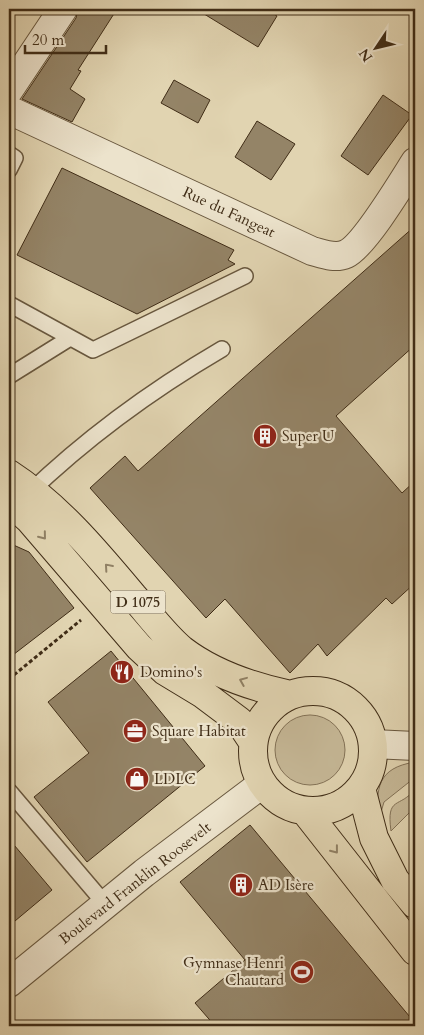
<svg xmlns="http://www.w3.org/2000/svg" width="424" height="1035" font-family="Cardo,serif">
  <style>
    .green { fill: #c6b897; stroke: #837257 }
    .building { fill: #948467; stroke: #402d17 }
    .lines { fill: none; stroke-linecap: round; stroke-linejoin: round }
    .lane-casing { stroke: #68573e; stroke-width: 18 }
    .street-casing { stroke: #68573e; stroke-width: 30 }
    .primary-casing { stroke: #402d17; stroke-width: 30 }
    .path { stroke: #402d17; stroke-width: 3; stroke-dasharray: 4 2.5; stroke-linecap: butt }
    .lane { stroke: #ece3cc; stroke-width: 15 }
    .street { stroke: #ece3cc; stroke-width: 28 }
    .primary { stroke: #e1d4b1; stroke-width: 28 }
    .oneway { stroke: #908064 }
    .labels { text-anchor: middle; stroke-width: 4.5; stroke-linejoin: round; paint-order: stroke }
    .shield { fill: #ece3cc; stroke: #74644d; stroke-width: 1 }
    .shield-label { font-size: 14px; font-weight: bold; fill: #402d17 }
    .street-label { font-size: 15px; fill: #402d17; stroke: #ece3cc }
    .poi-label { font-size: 15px; fill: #402d17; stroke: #ece3cc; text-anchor: start }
  </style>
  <rect width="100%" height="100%" fill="#e1d4b1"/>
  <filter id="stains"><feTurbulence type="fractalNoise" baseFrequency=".004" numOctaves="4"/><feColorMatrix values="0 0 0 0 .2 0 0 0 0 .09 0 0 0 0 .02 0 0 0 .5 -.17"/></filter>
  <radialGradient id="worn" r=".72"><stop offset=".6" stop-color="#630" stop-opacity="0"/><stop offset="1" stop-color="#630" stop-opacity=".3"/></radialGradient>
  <path class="green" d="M275 750a35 35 0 1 1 70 0a35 35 0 1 1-70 0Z
    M415,762L413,779L384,802L378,822C376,788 377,768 415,762Z
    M415,789V807L391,831C386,795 400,809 415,789Z"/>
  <path class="building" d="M78,9H117L78,70L81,71L70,89L85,99L72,122L22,99L76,18Z
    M196,9H265L277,16L258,47Z
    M174,80L210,100L198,123L161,103Z
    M383,95L412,115L368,175L341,156Z
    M257,121L295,144L271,180L235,157Z
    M62,168L234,250L228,260L235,264L137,314L17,255Z
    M415,226V345L336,416L402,493L415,481V583L392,604L386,598L327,656L318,644L290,673L225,599L206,618L90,488L125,456L138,471Z
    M9,543L29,552L74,608L9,658Z
    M111,651L205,766L87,862L34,797L89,753L48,702Z
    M250,825L415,1023V1026H215L195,1003L245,960L180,882Z
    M9,839L52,890L9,926Z"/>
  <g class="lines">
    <g class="lane-casing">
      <path id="lane" d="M9,154L15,158L9,170
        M9,304L93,350L245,276
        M9,376L70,338
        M27,495C85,439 152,390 222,349
        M9,791L106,905"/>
    </g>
    <g class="street-casing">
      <path id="street" d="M9,90L63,9
        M9,110L312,251C323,254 335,259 346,254C364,246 403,181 415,162
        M373,744L415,746
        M9,983L144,873L262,784"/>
    </g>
    <g class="primary-casing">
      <path id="primary" d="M9,474C57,505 97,553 133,596C149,614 164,635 182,650C212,673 253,687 290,695
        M9,501L29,519L139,647L165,671L203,694L239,721L253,742
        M253 751a60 60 0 1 1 120 0a60 60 0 1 1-120 0Z
        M361,788L374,838L395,880L415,904
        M305,811L415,951"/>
    </g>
    <path class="path" d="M9,679L81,620"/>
    <use href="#lane" class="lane"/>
    <use href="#street" class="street"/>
    <use href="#primary" class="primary"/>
  </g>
  <defs><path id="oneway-chevron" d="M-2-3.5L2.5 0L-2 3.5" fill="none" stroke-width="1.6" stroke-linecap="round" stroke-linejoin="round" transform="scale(1.25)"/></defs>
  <g class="oneway">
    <use href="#oneway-chevron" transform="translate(43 536) rotate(51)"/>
    <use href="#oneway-chevron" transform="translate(108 567) rotate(-131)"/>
    <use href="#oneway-chevron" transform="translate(243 681) rotate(-158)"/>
    <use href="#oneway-chevron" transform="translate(335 850) rotate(52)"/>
  </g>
  <defs>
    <g id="building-disc" transform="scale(1.25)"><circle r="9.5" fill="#8f2418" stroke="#ece3cc"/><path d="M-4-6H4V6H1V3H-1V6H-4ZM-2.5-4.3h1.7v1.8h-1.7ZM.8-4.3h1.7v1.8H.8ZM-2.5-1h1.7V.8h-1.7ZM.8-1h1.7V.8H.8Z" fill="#fff"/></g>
    <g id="restaurant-disc" transform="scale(1.25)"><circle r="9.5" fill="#8f2418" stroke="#ece3cc"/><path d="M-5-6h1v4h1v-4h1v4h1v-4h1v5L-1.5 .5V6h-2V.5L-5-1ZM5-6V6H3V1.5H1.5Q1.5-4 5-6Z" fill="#fff"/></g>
    <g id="office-disc" transform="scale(1.25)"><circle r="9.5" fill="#8f2418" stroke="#ece3cc"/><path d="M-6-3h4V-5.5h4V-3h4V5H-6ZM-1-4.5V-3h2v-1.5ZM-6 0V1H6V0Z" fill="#fff"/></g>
    <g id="shop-disc" transform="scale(1.25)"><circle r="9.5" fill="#8f2418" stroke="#ece3cc"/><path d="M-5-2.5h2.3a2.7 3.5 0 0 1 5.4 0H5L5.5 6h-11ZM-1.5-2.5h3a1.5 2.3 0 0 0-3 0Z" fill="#fff"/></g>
    <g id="stadium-disc" transform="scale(1.25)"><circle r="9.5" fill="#8f2418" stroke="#ece3cc"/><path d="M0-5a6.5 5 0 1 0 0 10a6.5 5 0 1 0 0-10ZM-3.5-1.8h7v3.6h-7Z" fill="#fff"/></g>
  </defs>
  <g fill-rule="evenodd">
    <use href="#building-disc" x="265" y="436"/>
    <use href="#restaurant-disc" x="122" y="672"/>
    <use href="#office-disc" x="135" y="731"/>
    <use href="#shop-disc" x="137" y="779"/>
    <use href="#building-disc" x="241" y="885"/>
    <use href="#stadium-disc" x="302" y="972"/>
  </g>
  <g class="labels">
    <rect class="shield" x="110.5" y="590.5" width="55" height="23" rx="4"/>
    <g class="shield-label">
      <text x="138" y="607">D 1075</text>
    </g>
    <g class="street-label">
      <text transform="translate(229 212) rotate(25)" y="5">Rue du Fangeat</text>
      <text transform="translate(135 883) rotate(-38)" y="5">Boulevard Franklin Roosevelt</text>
    </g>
    <g class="poi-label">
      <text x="282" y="441">Super U</text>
      <text x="140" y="677">Domino's</text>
      <text x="152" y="736">Square Habitat</text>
      <text x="154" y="784">LDLC</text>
      <text x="258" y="890">AD Isère</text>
      <text x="284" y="968" text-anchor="end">Gymnase Henri<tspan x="284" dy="17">Chautard</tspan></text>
    </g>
  </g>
  <rect width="424" height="1035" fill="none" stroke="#e1d4b1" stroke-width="30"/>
  <rect x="10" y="10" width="404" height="1015" fill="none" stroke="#402d17" stroke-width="2.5"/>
  <rect x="15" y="15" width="394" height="1005" fill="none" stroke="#402d17"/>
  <g transform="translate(376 48) rotate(235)" stroke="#ece3cc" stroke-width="4" paint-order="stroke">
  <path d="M0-4L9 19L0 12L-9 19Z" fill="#402d17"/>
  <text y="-8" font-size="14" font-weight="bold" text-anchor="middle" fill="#402d17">N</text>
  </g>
  <path d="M25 45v8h81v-8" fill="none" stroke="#402d17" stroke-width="2.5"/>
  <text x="32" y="45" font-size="15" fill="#402d17" stroke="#ece3cc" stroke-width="4" paint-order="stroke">20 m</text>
  <rect width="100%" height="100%" filter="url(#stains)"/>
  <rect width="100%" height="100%" fill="url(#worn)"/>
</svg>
